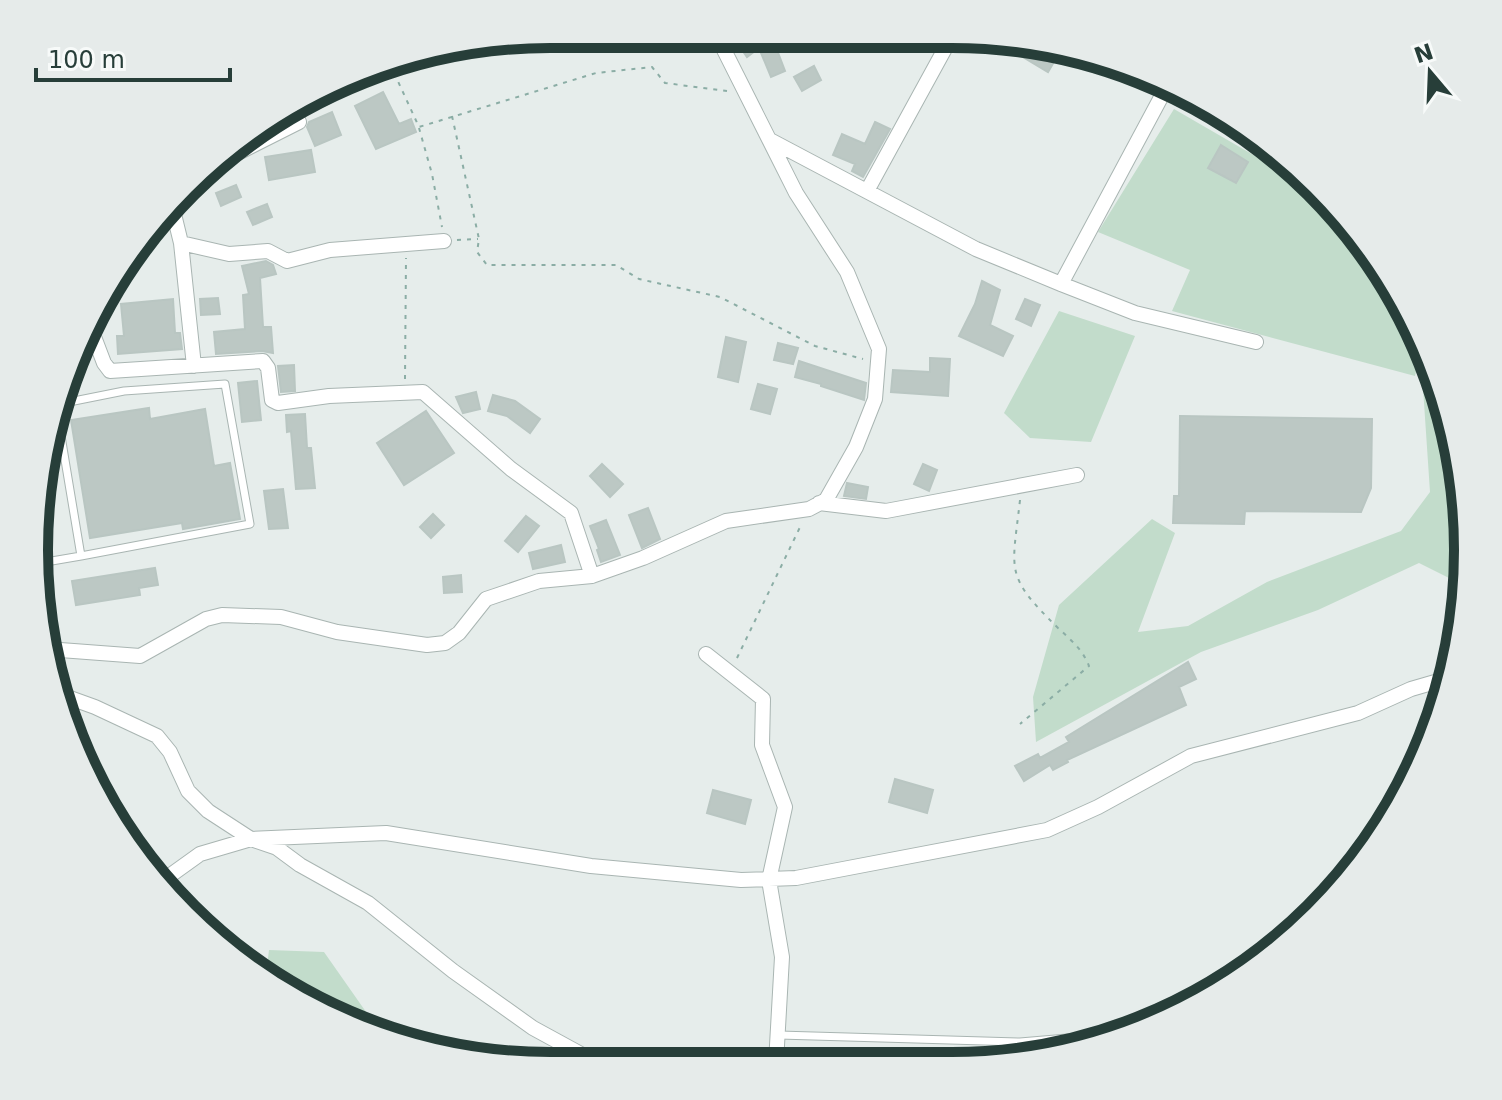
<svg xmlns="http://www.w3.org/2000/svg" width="1502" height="1100" font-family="'DejaVu Sans',sans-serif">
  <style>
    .green { fill: #c2dccb }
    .building { fill: #bcc8c4; stroke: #b9c6c2; stroke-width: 2 }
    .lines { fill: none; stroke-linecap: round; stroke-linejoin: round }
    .service-casing { stroke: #a9b5b2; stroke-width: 9 }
    .minor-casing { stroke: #a9b5b2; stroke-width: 16 }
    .path { stroke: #8bada5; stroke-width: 2; stroke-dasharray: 4 6; stroke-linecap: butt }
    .service { stroke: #fff; stroke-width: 7 }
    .minor { stroke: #fff; stroke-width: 14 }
    .rim { fill: none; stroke: #273e39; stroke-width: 10 }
  </style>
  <rect width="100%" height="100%" fill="#e6edeb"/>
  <path class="green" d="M1174,109L1312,189L1361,236L1420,355L1415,376L1172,311L1190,270L1098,232Z
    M1059,311L1135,336L1091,442L1030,438L1004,413Z
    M1427,369L1450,416L1461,584L1419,563L1318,610L1201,652L1036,742L1033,697L1059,605L1152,519L1175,533L1138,632L1188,626L1267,582L1401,531L1430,492L1422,373Z
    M269,950L324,952L385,1039L292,997L266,974Z"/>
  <path class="building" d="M752,34H758L772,52L777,50L785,71L771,77L759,48L747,57L738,44Z
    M993,39L1025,44L1062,48L1048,72Z
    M814,66L821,80L802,91L794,77Z
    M383,92L399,124L411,119L416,132L376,149L355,106Z
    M332,112L341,135L315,146L307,127L309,122Z
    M875,122L890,129L863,177L852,171L855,164L833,155L842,134L865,144Z
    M1221,145L1248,162L1236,183L1208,168Z
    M311,150L315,172L269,180L265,157Z
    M236,185L241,197L221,206L216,193Z
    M267,204L272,217L253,225L247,212Z
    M266,261L273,265L276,274L260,278L263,327H271L273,353L262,351L216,354L214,332L245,329L243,295L249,294L242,266Z
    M982,281L1000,290L990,325L1013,336L1003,356L959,336L975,304Z
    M218,298L220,314L201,315L200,299Z
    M173,299L175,333H180L182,349L118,354L117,336H124L121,304Z
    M1025,299L1040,305L1031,326L1016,319Z
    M726,337L746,342L738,382L718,377Z
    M778,343L798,348L793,364L774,360Z
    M930,358L950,359L948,396L891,392L893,370L930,372Z
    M799,361L866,383L864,400L821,386V384L795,377Z
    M294,365L295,391L281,392L278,366Z
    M257,381L261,420L242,422L238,383Z
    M758,384L777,389L770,414L751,409Z
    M476,392L480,409L463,413L456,397Z
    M493,395L515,401L540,419L530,433L507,416L488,411Z
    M149,408L150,419L205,409L214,466L230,463L240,519L183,529L182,523L90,538L71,420Z
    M426,411L454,453L404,485L377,443Z
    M305,414L307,448H311L315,488L296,489L291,431L287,432L286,415Z
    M1180,416L1372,419L1371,488L1361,512L1245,511L1244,524L1173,523L1174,496H1179Z
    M602,464L623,484L610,497L590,476Z
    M923,464L937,470L929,491L914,484Z
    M847,483L868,487L866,499L844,496Z
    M283,489L288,528L269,529L264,491Z
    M648,508L660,539L642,548L629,515Z
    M433,514L444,525L431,538L420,527Z
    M526,516L539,526L518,552L505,541Z
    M606,520L620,555L601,562L597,550L599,549L590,526Z
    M561,545L565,562L533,569L529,553Z
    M155,568L158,585L139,588L140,595L76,605L72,581Z
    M461,575L462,592L444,593L443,577Z
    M39,603H50V639L44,640L38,617Z
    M1188,662L1196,679L1179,687L1186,705L1067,760L1068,762L1053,770L1050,765L1024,781L1015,766L1038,754L1040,758L1069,742L1066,737Z
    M895,779L933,790L927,813L889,802Z
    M713,790L751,800L745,824L707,813Z"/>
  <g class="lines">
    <g class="service-casing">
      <path id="service" d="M57,412L81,556L250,524L225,384L124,391L59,404
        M40,563L81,556
        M1216,985H1222
        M779,1035L1020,1042L1126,1033"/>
    </g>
    <g class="minor-casing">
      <path id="minor" d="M770,140L976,249L1061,284L1135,313L1256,342
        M212,166L299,122L292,108
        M867,191L953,34
        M171,202L181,243L229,254L268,251L287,261L330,250L444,241
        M181,243L194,366
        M1061,284L1166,88
        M88,321L104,363L110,371L263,361L268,368L272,400L278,403L329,396L423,392L511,469L571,513L592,576
        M819,503L886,511L1077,475
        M47,649L140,656L206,619L222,615L281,617L337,632L427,645L445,643L459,633L486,599L539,581L592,576L643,558L726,521L809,509L826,500L856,447L875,399L879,349L847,272L796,193L716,34
        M706,654L763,699L762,745L785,807L769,880L782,957L776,1063
        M59,694L95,707L157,736L170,752L188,791L208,811L251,839L277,848L300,865L368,903L453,971L533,1028L599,1064
        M161,882L200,854L251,839L386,833L591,866L741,880L796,878L1047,830L1098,807L1191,756L1358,713L1411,689L1442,680"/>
    </g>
    <path class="path" d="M390,64L419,127L596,73L652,67L665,83L727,91
      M452,116L479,239L477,252L487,265H616L639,279L720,297L815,346L863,359
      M419,128L432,174L442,227
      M457,240L478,239
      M405,379L406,258
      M1020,500C1012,572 1004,575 1058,628C1071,640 1083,650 1089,666L1020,724
      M737,658L802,523"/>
    <use href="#service" class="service"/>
    <use href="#minor" class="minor"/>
  </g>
  <path d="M0 0H1502V1100H0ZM550 48H952A502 502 0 0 1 1454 550V550A502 502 0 0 1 952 1052H550A502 502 0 0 1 48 550V550A502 502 0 0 1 550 48Z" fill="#e6ebea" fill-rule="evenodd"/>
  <path class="rim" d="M550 48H952A502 502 0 0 1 1454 550V550A502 502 0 0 1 952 1052H550A502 502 0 0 1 48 550V550A502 502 0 0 1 550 48Z"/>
  <g transform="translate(1430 72) rotate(341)" stroke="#f7faf9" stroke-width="6" paint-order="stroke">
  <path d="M0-6L14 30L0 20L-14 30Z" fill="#273e39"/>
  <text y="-12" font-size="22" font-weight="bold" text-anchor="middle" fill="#273e39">N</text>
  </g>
  <path d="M36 68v12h194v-12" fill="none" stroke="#273e39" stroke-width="4"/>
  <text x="48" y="68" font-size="24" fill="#273e39" stroke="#f7faf9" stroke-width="6" paint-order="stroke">100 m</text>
</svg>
